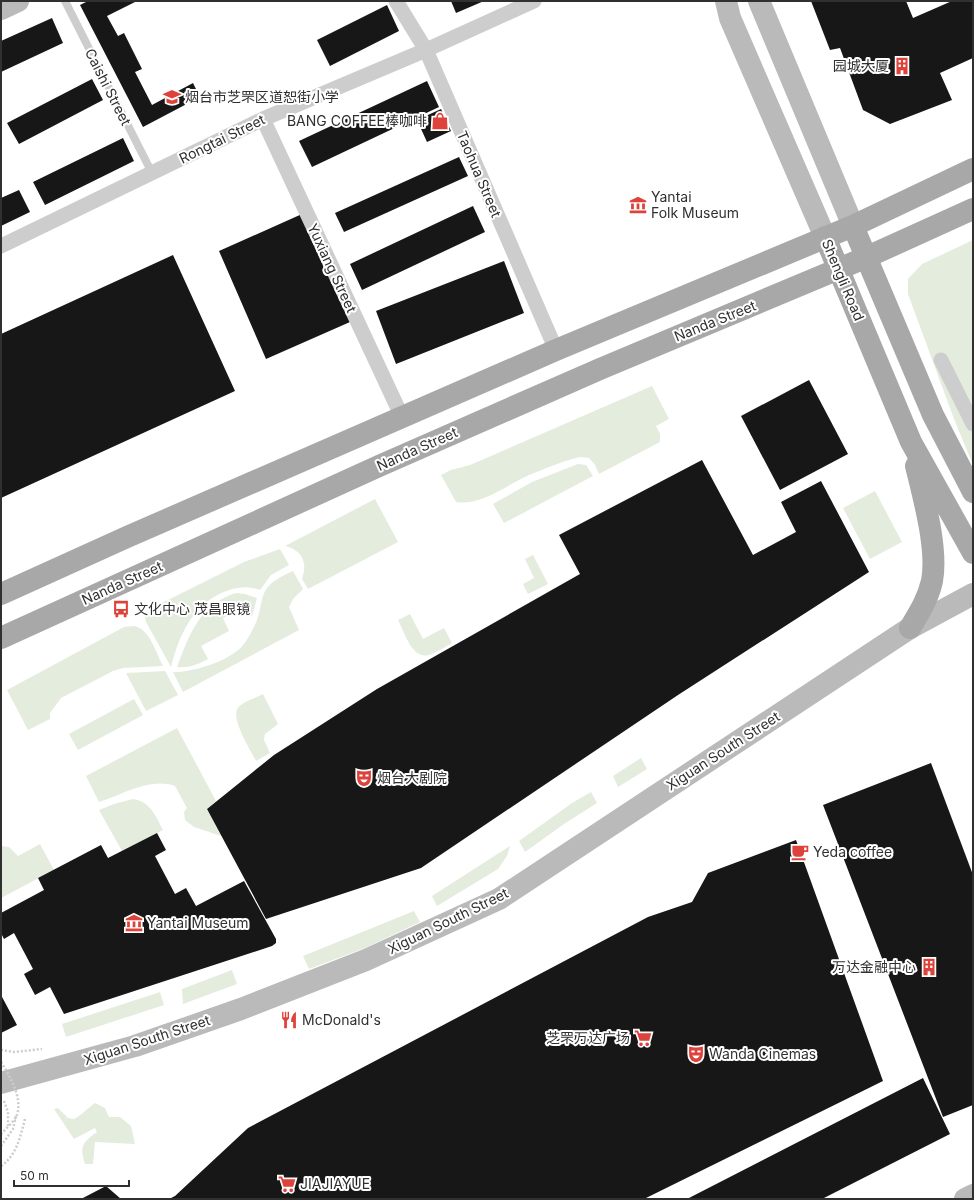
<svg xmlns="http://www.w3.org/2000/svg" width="974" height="1200" font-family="Inter,'Noto Sans SC',sans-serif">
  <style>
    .green { fill: #e4ecde }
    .building { fill: #171717 }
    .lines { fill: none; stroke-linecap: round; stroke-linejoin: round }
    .path { stroke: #cdcdcd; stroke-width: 2.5; stroke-dasharray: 2 2; stroke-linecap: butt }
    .lane { stroke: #cdcdcd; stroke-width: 8 }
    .street { stroke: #cdcdcd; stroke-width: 15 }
    .secondary { stroke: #bababa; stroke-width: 22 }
    .primary { stroke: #a8a8a8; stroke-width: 22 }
    .path-bridge { stroke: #cdcdcd; stroke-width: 2.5; stroke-dasharray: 2 2; stroke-linecap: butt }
    .labels { text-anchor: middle; stroke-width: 4; stroke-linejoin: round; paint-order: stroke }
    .poi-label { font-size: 14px; fill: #303030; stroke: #fff; text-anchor: start }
    .street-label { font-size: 14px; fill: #303030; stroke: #fff }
  </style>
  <rect width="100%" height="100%" fill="#fff"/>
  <path class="green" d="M973,240V465L954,419L908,294V279L922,264Z
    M652,386L669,419L656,426L660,434V442L599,474L595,465L589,458L580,457C562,461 544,469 527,476C505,486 481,506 456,502L441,475L451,470L470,465Z
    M578,464L586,465L593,476L504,523L493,504L532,482Z
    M875,491L902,542L870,559L843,508Z
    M375,499L398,542L308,589L302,579C308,562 302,550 285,546Z
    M280,549L289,565L271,575L260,590C246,585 235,587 221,593C191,608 179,636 171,667L146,622L145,617L152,608L244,562Z
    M533,555L548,584L528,594L523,584L534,578L525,559Z
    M293,571L303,589L293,599L289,607L299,630L183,692L173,672C192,673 232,660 243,645C248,639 256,624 258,617C261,608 261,596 267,588C273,580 284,575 293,571Z
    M236,593L245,594L257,598L252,616C238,608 236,611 223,618L229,631L201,646L208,659C197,665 189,668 177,667C189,635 200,604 236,593Z
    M410,614L423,639L444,628L452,643C445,647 437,652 429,655C412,660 404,631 398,620Z
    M134,626C150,629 156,653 163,666L123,668L113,671L61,698L50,713V719L28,730L7,690L124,627Z
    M165,671L178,695L146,711L126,673Z
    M263,694L278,724L265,734L264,740L270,753L256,761C251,751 230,718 238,708C242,702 256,698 263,694Z
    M134,699L143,715L78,750L69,734Z
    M177,728L216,801L207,809L221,836L194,827L185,820L184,812L187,808L175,786C150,777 122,795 99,802L86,776Z
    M641,758L647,769L618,787L613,776Z
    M591,792L597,803L564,824L525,852L519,841L572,803Z
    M133,799C151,802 155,815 163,830L122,851L99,810L114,804Z
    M40,844L54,870L1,898V846L9,847L18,856Z
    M510,846L507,856L498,869L437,906L432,896Z
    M414,911L420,922L365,948L309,969L303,956Z
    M232,970L237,984L183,1004L182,989Z
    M160,992L164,1005L66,1037L62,1024Z
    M95,1103L105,1108L109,1117H120L131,1126L135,1144L95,1142L93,1164H85C79,1146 83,1142 97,1132L95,1128L74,1139L54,1109L58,1108L68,1118L74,1119C84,1114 87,1108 95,1103Z"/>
  <path class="building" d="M88,1H137L107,16L118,36L124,33L142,69L135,72L152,105L193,83L200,97L143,127L80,5Z
    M451,1H484L456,13Z
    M811,1H906L913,18L952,1H973V58L940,73L952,100L890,124L863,110L840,48L830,50Z
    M387,5L399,31L330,66L317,40Z
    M52,18L63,43L1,72V41Z
    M92,79L103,100L19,144L7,123Z
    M427,81L439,107L312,167L299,141Z
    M441,109L451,131L427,142L417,120Z
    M123,138L134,161L45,205L33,182Z
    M459,157L468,176L344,232L335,213Z
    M19,190L30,212L1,226V198Z
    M473,206L485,232L362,290L350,264Z
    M302,214L350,322L266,359L219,251Z
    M173,255L235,391L1,498V334Z
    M504,261L524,313L396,364L376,311Z
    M809,380L848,454L780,490L741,416Z
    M702,460L753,555L796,532L781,502L821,481L869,572L678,695L421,868L266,919L207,809L274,755L377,689L580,574L559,535Z
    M931,763L973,875V1105L943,1117L823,805Z
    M157,833L166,850L155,856L175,894L186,888L196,906L244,881L276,939V943L272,946L64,1014L50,987L35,995L24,974L33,969L14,933L4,939L1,933V913L44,890L38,878L101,845L108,858Z
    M796,840L883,1081L644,1199H169L175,1196L248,1128L648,917L692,902L708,873Z
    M1,995L17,1025L1,1033Z
    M923,1078L950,1134L822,1199H687Z
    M106,1186L121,1199H81Z"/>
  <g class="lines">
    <path class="path" d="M1,1050L14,1052L42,1049
      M4,1101L8,1112V1126
      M1,1146L13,1129L16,1116
      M1,1166C17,1155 20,1137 25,1119"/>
    <path class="lane" d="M65,1L152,173"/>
    <path class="street" d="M396,1L426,50L556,350
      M263,119L402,417
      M1,246L263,119L426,50L534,1
      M941,360L973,424"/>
    <path class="secondary" d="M726,1L730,18L825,237
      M759,1L853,226
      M1,9L18,1
      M1,1083L135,1046L241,1009L366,960L499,899L910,628L973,594
      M965,1199L973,1195"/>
    <path class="primary" d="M853,226L933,415L973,492
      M825,237L911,442L973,553
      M1,594L127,537L556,350L853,226L973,169
      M910,628C919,613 928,599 932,581C938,549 924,499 916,466
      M1,638L379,466L600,369L867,257L973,209"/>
    <path class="path-bridge" d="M1,1062C10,1076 24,1100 16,1117C13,1122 6,1129 1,1134"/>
  </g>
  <defs>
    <g id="building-bare" transform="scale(1.38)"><path d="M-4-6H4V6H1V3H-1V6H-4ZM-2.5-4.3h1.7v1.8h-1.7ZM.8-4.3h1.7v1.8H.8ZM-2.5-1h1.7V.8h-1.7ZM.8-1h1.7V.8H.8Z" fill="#dd423b" stroke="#fff" stroke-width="2.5" paint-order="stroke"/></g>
    <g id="school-bare" transform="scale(1.38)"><path d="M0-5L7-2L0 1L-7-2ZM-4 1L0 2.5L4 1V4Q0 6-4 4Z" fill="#dd423b" stroke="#fff" stroke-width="2.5" paint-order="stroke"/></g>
    <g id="shop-bare" transform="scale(1.38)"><path d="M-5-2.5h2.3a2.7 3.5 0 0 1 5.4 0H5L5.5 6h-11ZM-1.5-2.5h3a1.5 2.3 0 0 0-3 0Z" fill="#dd423b" stroke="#fff" stroke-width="2.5" paint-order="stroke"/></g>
    <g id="museum-bare" transform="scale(1.38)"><path d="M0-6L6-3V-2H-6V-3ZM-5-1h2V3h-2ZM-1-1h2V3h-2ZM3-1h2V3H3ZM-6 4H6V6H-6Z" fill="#dd423b" stroke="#fff" stroke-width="2.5" paint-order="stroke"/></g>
    <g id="bus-bare" transform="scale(1.38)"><path d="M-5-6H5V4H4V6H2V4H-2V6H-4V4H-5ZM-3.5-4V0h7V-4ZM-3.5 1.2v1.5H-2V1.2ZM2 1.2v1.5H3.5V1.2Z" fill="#dd423b" stroke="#fff" stroke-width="2.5" paint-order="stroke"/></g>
    <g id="theatre-bare" transform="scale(1.38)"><path d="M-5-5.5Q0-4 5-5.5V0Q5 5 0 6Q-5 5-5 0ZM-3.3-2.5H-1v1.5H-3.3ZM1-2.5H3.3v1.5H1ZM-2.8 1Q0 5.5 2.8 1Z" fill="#dd423b" stroke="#fff" stroke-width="2.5" paint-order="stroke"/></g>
    <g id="cafe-bare" transform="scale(1.38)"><path d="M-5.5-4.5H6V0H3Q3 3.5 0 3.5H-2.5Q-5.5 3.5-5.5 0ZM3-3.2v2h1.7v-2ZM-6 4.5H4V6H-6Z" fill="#dd423b" stroke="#fff" stroke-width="2.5" paint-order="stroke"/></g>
    <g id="restaurant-bare" transform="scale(1.38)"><path d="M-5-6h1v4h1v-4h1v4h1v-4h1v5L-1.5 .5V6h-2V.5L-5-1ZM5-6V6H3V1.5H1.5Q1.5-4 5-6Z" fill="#dd423b" stroke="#fff" stroke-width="2.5" paint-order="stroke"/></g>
    <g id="supermarket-bare" transform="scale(1.38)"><path d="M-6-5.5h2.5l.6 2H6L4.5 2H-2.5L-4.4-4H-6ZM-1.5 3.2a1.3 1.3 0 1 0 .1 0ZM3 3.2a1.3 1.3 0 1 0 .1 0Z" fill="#dd423b" stroke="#fff" stroke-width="2.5" paint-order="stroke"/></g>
  </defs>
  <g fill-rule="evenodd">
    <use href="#building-bare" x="902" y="66"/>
    <use href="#school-bare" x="172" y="97"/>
    <use href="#shop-bare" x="440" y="121"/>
    <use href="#museum-bare" x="638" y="205"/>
    <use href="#bus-bare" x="121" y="609"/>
    <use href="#theatre-bare" x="364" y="778"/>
    <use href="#cafe-bare" x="800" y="852"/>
    <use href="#museum-bare" x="134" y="923"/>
    <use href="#building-bare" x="929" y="967"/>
    <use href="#restaurant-bare" x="289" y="1020"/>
    <use href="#supermarket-bare" x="643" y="1038"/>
    <use href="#theatre-bare" x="696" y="1054"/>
    <use href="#supermarket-bare" x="287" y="1184"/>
  </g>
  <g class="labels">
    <g class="poi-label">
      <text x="889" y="71" text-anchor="end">园城大厦</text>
      <text x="185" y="102">烟台市芝罘区道恕街小学</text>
      <text x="427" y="126" text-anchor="end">BANG COFFEE棒咖啡</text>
      <text x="651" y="202">Yantai<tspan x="651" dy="16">Folk Museum</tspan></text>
      <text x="134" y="614">文化中心 茂昌眼镜</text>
      <text x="377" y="783">烟台大剧院</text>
      <text x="813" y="857">Yeda coffee</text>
      <text x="147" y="928">Yantai Museum</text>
      <text x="916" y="972" text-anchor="end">万达金融中心</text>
      <text x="302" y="1025">McDonald's</text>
      <text x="630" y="1043" text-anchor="end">芝罘万达广场</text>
      <text x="709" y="1059">Wanda Cinemas</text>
      <text x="300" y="1189">JIAJIAYUE</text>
    </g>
    <g class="street-label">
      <text transform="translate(108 87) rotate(63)" y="5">Caishi Street</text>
      <text transform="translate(222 139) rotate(-26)" y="5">Rongtai Street</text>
      <text transform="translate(479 174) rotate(67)" y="5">Taohua Street</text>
      <text transform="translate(332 268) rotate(65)" y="5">Yuxiang Street</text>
      <text transform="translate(843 280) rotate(67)" y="5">Shengli Road</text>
      <text transform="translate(715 321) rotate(-22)" y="5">Nanda Street</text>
      <text transform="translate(417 449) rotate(-24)" y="5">Nanda Street</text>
      <text transform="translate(122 583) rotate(-24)" y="5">Nanda Street</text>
      <text transform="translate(723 751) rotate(-33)" y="5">Xiguan South Street</text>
      <text transform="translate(448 921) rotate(-26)" y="5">Xiguan South Street</text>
      <text transform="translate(147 1040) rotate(-18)" y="5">Xiguan South Street</text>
    </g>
  </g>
  <rect width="974" height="1200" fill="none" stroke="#303030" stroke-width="4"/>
  <path d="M14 1180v6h115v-6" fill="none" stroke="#303030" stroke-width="2"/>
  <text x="20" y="1180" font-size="12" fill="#303030" stroke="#ffffff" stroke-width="3" paint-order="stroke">50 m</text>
</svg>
